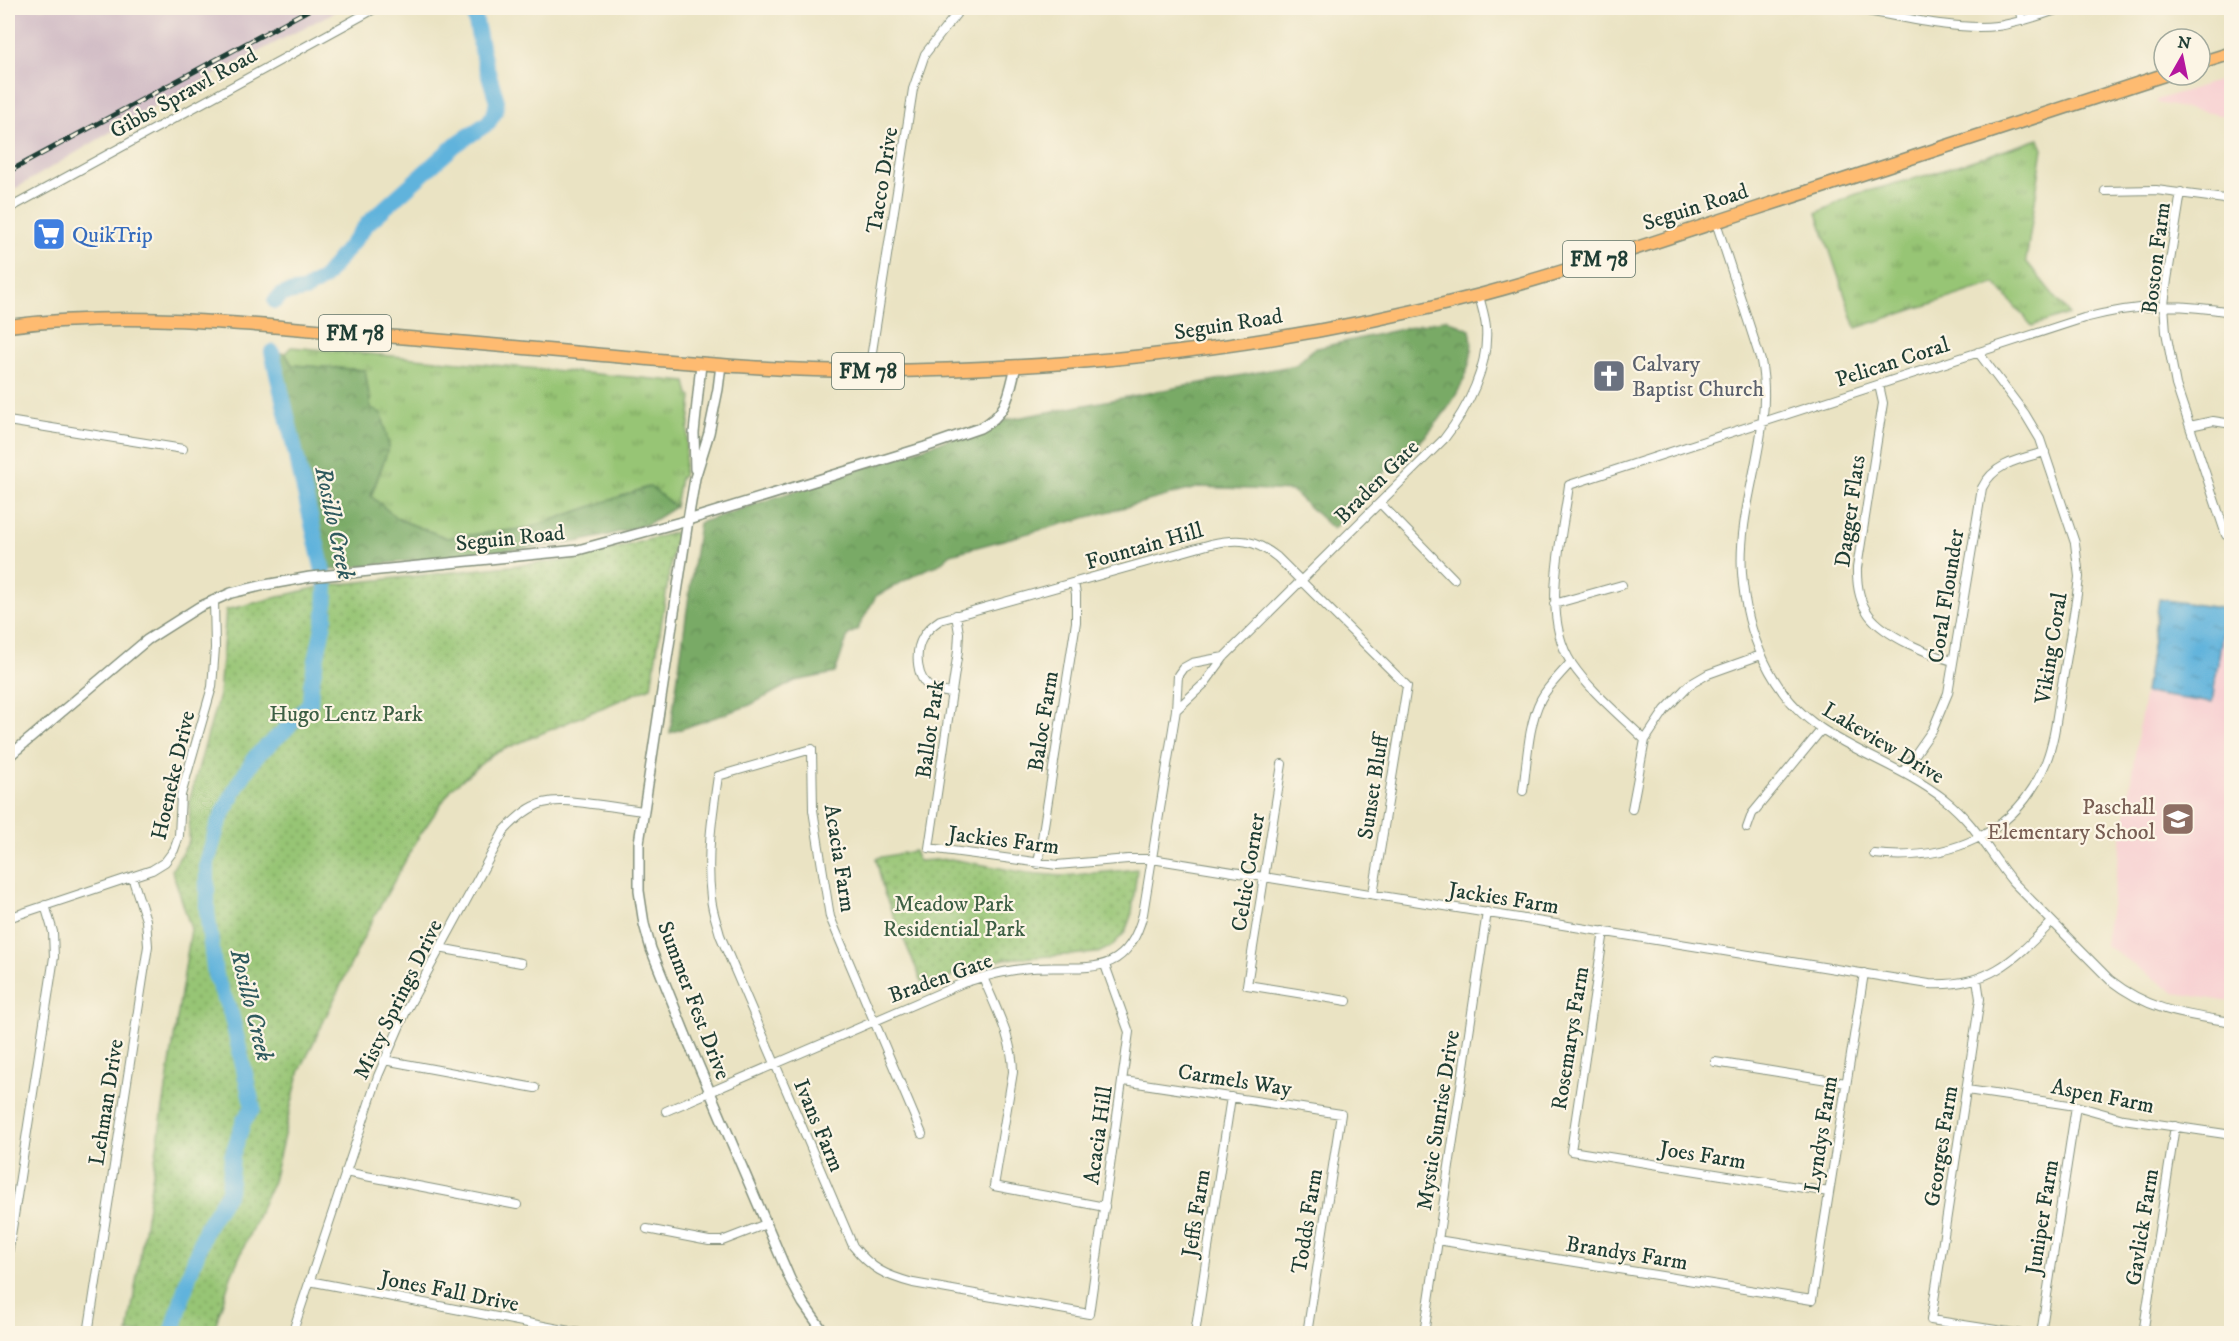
<svg xmlns="http://www.w3.org/2000/svg" width="2239" height="1341" font-family="'IM FELL DW Pica',serif">
  <style>
    .built { fill: #f7cfd1 }
    .industrial { fill: #d2bdc6 }
    .grass { fill: url(#grass-tufts); stroke: #5b8154; stroke-width: 1.5 }
    .forest { fill: url(#forest-crowns); stroke: #4c744d; stroke-width: 1.5 }
    .park { fill: url(#park-dots); stroke: #5b8154; stroke-width: 1.5 }
    .water { fill: url(#water-ripples); stroke: #407888; stroke-width: 1.5 }
    .lines { fill: none; stroke-linecap: round; stroke-linejoin: round }
    .river { stroke: #60b3dc; stroke-width: 16 }
    .minor-casing { stroke: #84907c; stroke-width: 10 }
    .tertiary-casing { stroke: #84907c; stroke-width: 12 }
    .primary-casing { stroke: #84907c; stroke-width: 15 }
    .minor { stroke: #fff; stroke-width: 8 }
    .tertiary { stroke: #fff; stroke-width: 9 }
    .primary { stroke: #febb71; stroke-width: 12 }
    .rail-casing { stroke: #1f3d34; stroke-width: 5 }
    .rail { stroke: #fcf5e5; stroke-width: 3; stroke-dasharray: 9; stroke-linecap: butt }
    .labels { text-anchor: middle; stroke-width: 4.5; stroke-linejoin: round; paint-order: stroke }
    .shield { fill: #fcf5e5; stroke: #617469; stroke-width: 1.5 }
    .shield-label { font-size: 21px; font-weight: bold; fill: #1f3d34 }
    .street-label { font-size: 22px; fill: #1f3d34; stroke: #fcf5e5 }
    .shop-label { font-size: 22px; fill: #366cbe; stroke: #fcf5e5; text-anchor: start }
    .worship-label { font-size: 22px; fill: #5b616d; stroke: #fcf5e5; text-anchor: start }
    .park-label { font-size: 22px; fill: #3d5f44; stroke: #fcf5e5 }
    .education-label { font-size: 22px; fill: #785e54; stroke: #fcf5e5; text-anchor: end }
    .water-label { font-size: 24px; font-style: italic; fill: #2f5a5e; stroke: #fcf5e5 }
  </style>
  <defs>
    <pattern id="grass-tufts" width="24" height="20" patternUnits="userSpaceOnUse" patternTransform="scale(1.5)"><rect width="24" height="20" fill="#97c574"/><path d="M3 7l-1-3M5 7V3M7 7l1-3M15 17l-1-3M17 17v-4M19 17l1-3" fill="none" stroke="#7ba160"/></pattern>
    <pattern id="forest-crowns" width="20" height="18" patternUnits="userSpaceOnUse" patternTransform="scale(1.5)"><rect width="20" height="18" fill="#79aa66"/><path d="M2 6a3 3 0 1 1 6 0M12 15a3 3 0 1 1 6 0" fill="none" stroke="#638c55"/></pattern>
    <pattern id="park-dots" width="8" height="8" patternUnits="userSpaceOnUse" patternTransform="scale(1.5)"><rect width="8" height="8" fill="#97c574"/><path d="M2 2h.1M6 6h.1" fill="none" stroke="#7ba160" stroke-width="1.8" stroke-linecap="round"/></pattern>
    <pattern id="water-ripples" width="26" height="14" patternUnits="userSpaceOnUse" patternTransform="scale(1.5)"><rect width="26" height="14" fill="#60b3dc"/><path d="M2 4q2-2 4 0t4 0M15 11q2-2 4 0t4 0" fill="none" stroke="#4f93b3"/></pattern>
  </defs>
  <rect width="100%" height="100%" fill="#fcf5e5"/>
  <filter id="ink" filterUnits="userSpaceOnUse"><feTurbulence type="fractalNoise" baseFrequency=".0167" numOctaves="2"/><feDisplacementMap in="SourceGraphic" scale="12" xChannelSelector="R" yChannelSelector="G"/><feConvolveMatrix kernelMatrix="1 2 1 2 8 2 1 2 1" color-interpolation-filters="sRGB"/></filter>
  <filter id="wash" filterUnits="userSpaceOnUse"><feTurbulence type="fractalNoise" baseFrequency=".008" numOctaves="4" result="noise"/><feDisplacementMap in="SourceGraphic" scale="24" xChannelSelector="R" yChannelSelector="G"/><feGaussianBlur stdDeviation="1.35" result="paint"/><feColorMatrix in="noise" values="0 0 0 0 0 0 0 0 0 0 0 0 0 0 0 0 0 1.4 0 .05"/><feComposite in="paint" operator="in"/></filter>
  <g filter="url(#wash)">
    <rect width="100%" height="100%" fill="#eae3c3"/>
    <path class="built" d="M2231,77V117L2157,103L2156,100Z
      M2159,599L2231,610V1002L2175,993L2105,945Z"/>
    <path class="industrial" d="M8,8H342L158,104L8,193Z"/>
    <path class="grass" d="M2039,139L2043,148L2026,261L2069,314L2032,326L1995,283L1856,328L1817,213L1853,195L1931,174Z
      M291,347L686,382L689,395L692,397L683,476L680,478L675,507L650,487L529,528L447,538L398,519L371,497L389,447L371,408L365,370L292,365L285,353Z"/>
    <path class="forest" d="M1446,319L1470,330C1480,372 1442,420 1415,447L1411,443L1333,529L1292,491L1200,487L951,554L938,565L926,569L876,596L857,630L848,635L835,673L795,681L750,705L670,733L699,523L1006,420L1296,365L1313,349Z
      M278,353H285L292,365L365,370L371,408L382,414L389,447L371,496L398,519L447,538L529,528L650,486L675,507L648,524L609,535L566,544L326,570Z"/>
    <path class="park" d="M676,532L651,687L493,754L452,788L418,838L368,928L299,1073L273,1181L231,1276L213,1333H128L191,929L172,870L189,841L190,798L219,695L226,610L322,586L577,559Z
      M914,851L918,861L951,859L1027,873L1063,876L1137,869L1132,913L1125,932L1112,946L1098,953L1004,959L964,971L925,989L884,893L876,858Z"/>
    <path class="water" d="M2159,599L2226,609L2212,703L2145,693Z"/>
    <g class="lines">
      <path class="river" d="M275,301L283,294L305,290L324,278L368,223L455,145L488,123L495,112L497,101L483,56L473,8
        M172,1334L189,1275L207,1226L229,1191L232,1156L244,1120L253,1108L231,1014L215,975L207,911V863L218,824L238,784L256,756L284,731L310,703L311,685L325,617L326,584L272,352"/>
    </g>
  </g>
  <g filter="url(#ink)">
    <g class="lines">
      <g class="minor-casing">
        <path id="minor" d="M1850,8C1896,15 1951,31 1997,26C2020,23 2042,14 2064,8
          M2019,8L2022,21
          M2105,191L2156,190L2232,200
          M2181,192L2167,280L2164,305L2166,332L2176,385L2226,535L2232,536
          M8,209L376,8
          M1716,222L1761,361C1775,432 1737,502 1742,573C1746,632 1770,695 1822,729C1861,755 1907,770 1944,799C1977,825 1988,852 2013,882L2110,980C2150,1011 2183,1014 2232,1022
          M869,371L913,89L925,54L961,8
          M1879,385L1883,403L1857,568C1856,610 1873,626 1909,644C1924,651 1937,657 1953,661
          M8,421L183,449
          M2190,426L2213,421L2232,424
          M1380,503L1454,579
          M1554,604L1622,585
          M956,615L959,633L958,651L929,848L1057,865L1128,859H1152L1929,984C1988,987 2013,961 2052,922
          M952,693C946,692 939,692 933,689C916,681 914,652 923,637C927,630 934,624 940,620L1211,544C1239,538 1254,539 1277,557L1407,686L1373,894
          M1176,710L1205,683L1224,657L1444,439C1468,408 1489,367 1486,327C1485,316 1481,305 1479,295
          M1645,740C1621,716 1591,692 1572,664C1540,616 1562,539 1569,485L2084,318C2140,304 2175,303 2232,312
          M1282,764L1247,985L1347,1001
          M1903,772L1933,729L1948,693L1982,488C1994,463 2020,459 2045,452
          M1523,791C1527,763 1528,724 1541,699C1548,686 1561,674 1571,662
          M1632,809L1645,740L1665,710L1689,685L1708,674L1761,655
          M1747,828L1752,814L1822,729
          M1874,854C1948,862 2017,835 2046,762C2055,739 2057,714 2061,690C2067,658 2072,626 2077,594L2079,577L2075,543L2040,439L2025,414L1978,352
          M1038,864L1076,622V594L1074,583
          M8,918L152,870L165,862L174,850L179,836L181,795L212,687L215,648L214,600
          M1604,931L1571,1151L1829,1192
          M439,948L521,963
          M983,977C995,1007 1013,1039 1013,1072L994,1186L1105,1207
          M1977,979L1980,999L1931,1320L2022,1334
          M384,1060L535,1088
          M1715,1062L1846,1083
          M1124,1081L1341,1114L1307,1334
          M1967,1090L2076,1106L2123,1119L2232,1135
          M666,1111L963,983C982,977 1002,971 1022,969C1077,962 1125,986 1143,914L1176,710L1178,675L1183,668L1192,663L1224,657
          M922,1134L830,917L813,810L812,749L718,776C712,817 706,857 711,898C712,911 717,923 720,935L853,1246C872,1269 884,1275 913,1283L1089,1314L1129,1032L1105,965
          M345,1172L517,1205
          M647,1229L709,1241H722L766,1224
          M1437,1240L1812,1300L1864,973
          M8,1255L54,957L53,932L45,905
          M309,1281L585,1334
          M88,1334L148,946L146,920L132,877
          M292,1334L378,1076L407,1009L504,831C535,798 549,798 592,804C609,806 627,809 644,811
          M1195,1334L1231,1097
          M1424,1334L1487,912
          M2041,1334L2076,1106
          M2143,1334L2175,1126"/>
      </g>
      <g class="tertiary-casing">
        <path id="tertiary" d="M721,365L718,389L709,433L695,478L688,520L639,843V891L644,924L651,949L686,1036L790,1279L803,1303L825,1334
          M695,469L694,433L701,364
          M8,757L147,640L199,607L231,593L265,585L310,577L578,550L688,520L925,447L980,428C1008,414 1009,394 1016,366"/>
      </g>
      <g class="primary-casing">
        <path id="primary" d="M2200,63L2232,53
          M8,326C118,312 228,322 338,332C423,339 507,346 592,354C683,362 775,371 868,371C1074,370 1280,347 1480,295C1573,270 1664,239 1755,209C1891,164 2028,120 2164,75"/>
      </g>
      <use href="#minor" class="minor"/>
      <use href="#tertiary" class="tertiary"/>
      <use href="#primary" class="primary"/>
      <g class="rail-casing">
        <path id="rail" d="M8,172L312,8"/>
      </g>
      <use href="#rail" class="rail"/>
    </g>
  </g>
  <defs>
    <g id="supermarket-square" transform="scale(1.725)"><rect x="-9" y="-9" width="18" height="18" rx="4" fill="#3f7fe0" stroke="#fcf5e5"/><path d="M-6-5.5h2.5l.6 2H6L4.5 2H-2.5L-4.4-4H-6ZM-1.5 3.2a1.3 1.3 0 1 0 .1 0ZM3 3.2a1.3 1.3 0 1 0 .1 0Z" fill="#fff"/></g>
    <g id="church-square" transform="scale(1.725)"><rect x="-9" y="-9" width="18" height="18" rx="4" fill="#6b7280" stroke="#fcf5e5"/><path d="M-1.2-6h2.4v3.5h3.3v2.4h-3.3V6h-2.4V-.1h-3.3v-2.4h3.3Z" fill="#fff"/></g>
    <g id="school-square" transform="scale(1.725)"><rect x="-9" y="-9" width="18" height="18" rx="4" fill="#8d6e63" stroke="#fcf5e5"/><path d="M0-5L7-2L0 1L-7-2ZM-4 1L0 2.5L4 1V4Q0 6-4 4Z" fill="#fff"/></g>
  </defs>
  <g fill-rule="evenodd">
    <use href="#supermarket-square" x="49" y="234"/>
    <use href="#church-square" x="1609" y="376"/>
    <use href="#school-square" x="2178" y="819"/>
  </g>
  <g class="labels">
    <g class="shield">
      <rect x="1563" y="241" width="72" height="36" rx="4.5"/>
      <rect x="319" y="315" width="72" height="36" rx="4.5"/>
      <rect x="832" y="353" width="72" height="36" rx="4.5"/>
    </g>
    <g class="shield-label">
      <text x="1599" y="266">FM 78</text>
      <text x="355" y="340">FM 78</text>
      <text x="868" y="378">FM 78</text>
    </g>
    <g class="street-label">
      <text transform="translate(183 92) rotate(-29)" y="8">Gibbs Sprawl Road</text>
      <text transform="translate(881 180) rotate(-81)" y="8">Tacco Drive</text>
      <text transform="translate(1695 206) rotate(-18)" y="8">Seguin Road</text>
      <text transform="translate(2155 258) rotate(-83)" y="8">Boston Farm</text>
      <text transform="translate(1228 323) rotate(-9)" y="8">Seguin Road</text>
      <text transform="translate(1892 361) rotate(-18)" y="8">Pelican Coral</text>
      <text transform="translate(1376 481) rotate(-45)" y="8">Braden Gate</text>
      <text transform="translate(1849 511) rotate(-82)" y="8">Dagger Flats</text>
      <text transform="translate(510 537) rotate(-6)" y="8">Seguin Road</text>
      <text transform="translate(1144 545) rotate(-16)" y="8">Fountain Hill</text>
      <text transform="translate(1945 596) rotate(-81)" y="8">Coral Flounder</text>
      <text transform="translate(2050 648) rotate(-81)" y="8">Viking Coral</text>
      <text transform="translate(1042 721) rotate(-81)" y="8">Baloc Farm</text>
      <text transform="translate(929 729) rotate(-82)" y="8">Ballot Park</text>
      <text transform="translate(1884 742) rotate(31)" y="8">Lakeview Drive</text>
      <text transform="translate(172 775) rotate(-77)" y="8">Hoeneke Drive</text>
      <text transform="translate(1372 787) rotate(-81)" y="8">Sunset Bluff</text>
      <text transform="translate(1004 839) rotate(7)" y="8">Jackies Farm</text>
      <text transform="translate(841 858) rotate(81)" y="8">Acacia Farm</text>
      <text transform="translate(1247 872) rotate(-81)" y="8">Celtic Corner</text>
      <text transform="translate(1504 897) rotate(9)" y="8">Jackies Farm</text>
      <text transform="translate(940 977) rotate(-20)" y="8">Braden Gate</text>
      <text transform="translate(397 999) rotate(-64)" y="8">Misty Springs Drive</text>
      <text transform="translate(695 1000) rotate(69)" y="8">Summer Fest Drive</text>
      <text transform="translate(1569 1038) rotate(-81)" y="8">Rosemarys Farm</text>
      <text transform="translate(1235 1079) rotate(9)" y="8">Carmels Way</text>
      <text transform="translate(2103 1095) rotate(11)" y="8">Aspen Farm</text>
      <text transform="translate(105 1102) rotate(-81)" y="8">Lehman Drive</text>
      <text transform="translate(1437 1120) rotate(-81)" y="8">Mystic Sunrise Drive</text>
      <text transform="translate(820 1125) rotate(67)" y="8">Ivans Farm</text>
      <text transform="translate(1820 1134) rotate(-81)" y="8">Lyndys Farm</text>
      <text transform="translate(1097 1135) rotate(-82)" y="8">Acacia Hill</text>
      <text transform="translate(1940 1146) rotate(-81)" y="8">Georges Farm</text>
      <text transform="translate(1703 1154) rotate(9)" y="8">Joes Farm</text>
      <text transform="translate(1195 1213) rotate(-81)" y="8">Jeffs Farm</text>
      <text transform="translate(2041 1217) rotate(-81)" y="8">Juniper Farm</text>
      <text transform="translate(1306 1221) rotate(-81)" y="8">Todds Farm</text>
      <text transform="translate(2141 1227) rotate(-81)" y="8">Gavlick Farm</text>
      <text transform="translate(1627 1252) rotate(9)" y="8">Brandys Farm</text>
      <text transform="translate(450 1290) rotate(11)" y="8">Jones Fall Drive</text>
    </g>
    <g class="shop-label">
      <text x="72" y="242">QuikTrip</text>
    </g>
    <g class="worship-label">
      <text x="1632" y="371">Calvary<tspan x="1632" dy="25">Baptist Church</tspan></text>
    </g>
    <g class="park-label">
      <text x="346" y="721">Hugo Lentz Park</text>
      <text x="954" y="911">Meadow Park<tspan x="954" dy="25">Residential Park</tspan></text>
    </g>
    <g class="education-label">
      <text x="2155" y="814">Paschall<tspan x="2155" dy="25">Elementary School</tspan></text>
    </g>
    <g class="water-label">
      <text transform="translate(335 523) rotate(78)" y="8">Rosillo Creek</text>
      <text transform="translate(252 1005) rotate(76)" y="8">Rosillo Creek</text>
    </g>
  </g>
  <rect width="2239" height="1341" fill="none" stroke="#fcf5e5" stroke-width="30"/>
  <g transform="translate(2182 57) rotate(9)"><circle r="28" fill="#fcf5e5" stroke="#a4ab9e" stroke-width="1.5"/>
  <path d="M0-4.5L10 22L0 15L-10 22Z" fill="#b5179e"/>
  <text y="-9" font-size="16" font-weight="bold" text-anchor="middle" fill="#1f3d34">N</text>
  </g>
</svg>
